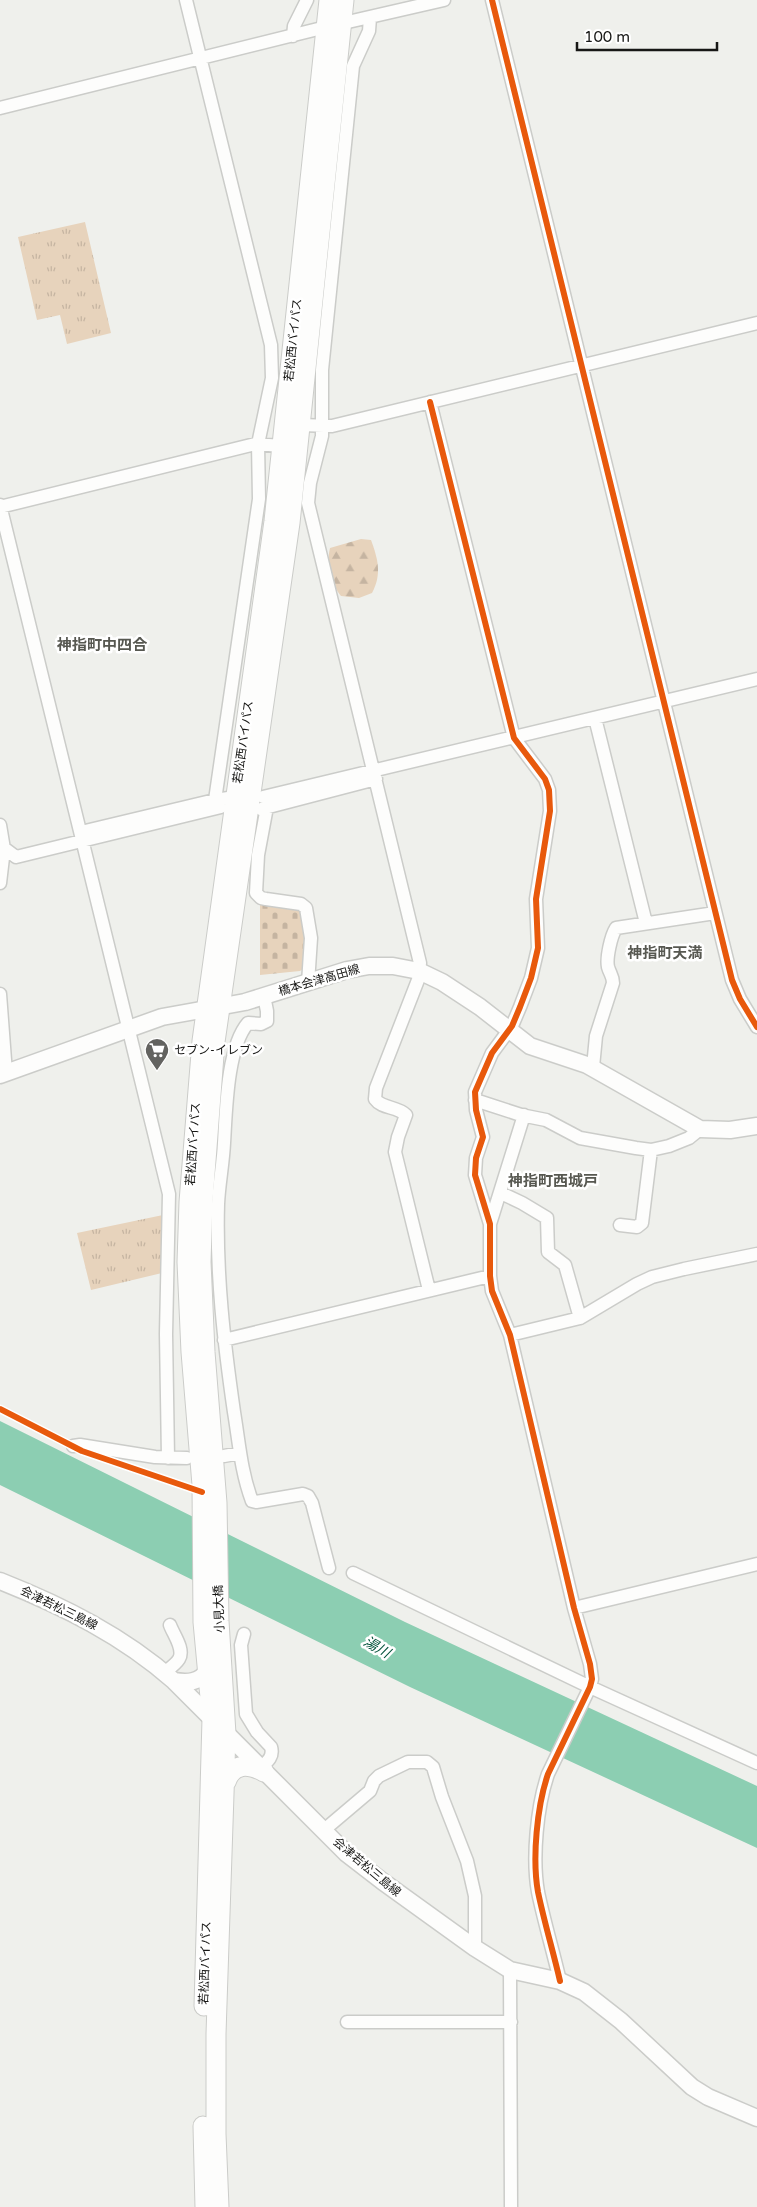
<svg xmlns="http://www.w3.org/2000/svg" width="757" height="2207" font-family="'Varela Round','Noto Sans JP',sans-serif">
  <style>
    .grass { fill: url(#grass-tufts) }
    .forest { fill: url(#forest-firs) }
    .cemetery { fill: url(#cemetery-stones) }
    .water { fill: #8cceb2 }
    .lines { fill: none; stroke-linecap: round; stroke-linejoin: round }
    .minor-casing { stroke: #cbccc9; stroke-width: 15 }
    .major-casing { stroke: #cbccc9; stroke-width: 19 }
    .highway-casing { stroke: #cbccc9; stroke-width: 21 }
    .minor { stroke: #fdfdfc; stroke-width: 12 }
    .major { stroke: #fdfdfc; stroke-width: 16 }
    .highway { stroke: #fdfdfc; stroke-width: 19 }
    .cycleway-casing { stroke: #fff; stroke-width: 9 }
    .cycleway { stroke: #e8590c; stroke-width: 6 }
    .labels { text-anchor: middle; stroke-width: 5; stroke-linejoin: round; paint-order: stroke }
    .street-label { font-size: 12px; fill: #171715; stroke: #fff }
    .poi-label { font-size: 12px; fill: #171715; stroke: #fff; text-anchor: start }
    .water-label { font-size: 14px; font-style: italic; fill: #005139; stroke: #fff }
    .quarter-label { font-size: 15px; font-weight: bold; fill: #575851; stroke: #fff }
  </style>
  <defs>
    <pattern id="grass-tufts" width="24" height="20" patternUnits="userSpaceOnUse" patternTransform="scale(1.25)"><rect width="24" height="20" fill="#e7d3bc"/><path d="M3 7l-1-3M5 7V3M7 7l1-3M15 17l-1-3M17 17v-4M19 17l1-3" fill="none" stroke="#c5b4a1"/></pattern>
    <pattern id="forest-firs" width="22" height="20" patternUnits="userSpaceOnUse" patternTransform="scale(1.25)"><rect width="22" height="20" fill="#e7d3bc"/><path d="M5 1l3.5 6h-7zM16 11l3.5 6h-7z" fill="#c5b4a1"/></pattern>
    <pattern id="cemetery-stones" width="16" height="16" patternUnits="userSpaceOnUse" patternTransform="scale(1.25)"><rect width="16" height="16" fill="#e7d3bc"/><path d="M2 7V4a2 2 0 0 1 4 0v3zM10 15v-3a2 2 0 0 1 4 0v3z" fill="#c5b4a1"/></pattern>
  </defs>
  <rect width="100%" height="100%" fill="#eff0ec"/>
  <path class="grass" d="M85,222L111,333L67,344L60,315L37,320L18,237Z
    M163,1215L162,1273L91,1290L77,1233Z"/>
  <path class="forest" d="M361,539L371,540C378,559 382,574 372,593L359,598L341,596C331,584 326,564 330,548Z"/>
  <path class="cemetery" d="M260,903L301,907L309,950L303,969L300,971L260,975Z"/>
  <path class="water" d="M0,1421L405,1622L757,1786V1848L410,1687L0,1485Z"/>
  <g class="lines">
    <g class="minor-casing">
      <path id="minor" d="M186,0L271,345L272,378L258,444L259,499L215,800
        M492,0L732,980L740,999L757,1027
        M370,18L369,31L353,66L322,370V436L310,483L308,503L420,963L418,980L376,1088L375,1099C382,1109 397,1106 406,1115L398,1137L395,1152L429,1290
        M293,36L294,26L307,0
        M0,108L326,27L444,0
        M430,402L514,738L545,779L549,790L550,811L536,899L538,948L531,978L520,1007L512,1026L492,1053L475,1092L476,1110L483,1137L476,1158L475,1175L490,1224V1276L492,1291L510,1335L574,1608L590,1664L592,1679L590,1687L548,1774C537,1806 532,1858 538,1892C544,1921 553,1951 560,1981
        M300,425L332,426L757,323
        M0,505L169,1194L166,1334L168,1458
        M0,507L255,444L282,446
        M595,718L646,923
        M263,797L757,679
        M267,807L258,855L256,893L261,898L266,899L301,904L306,908L311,938L308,983
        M261,809L376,779
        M0,825L4,849L0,883
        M81,832L215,800L235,797
        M0,845L16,857L221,807
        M0,994L6,1073
        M264,996L267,1011V1021L261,1024L248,1023C227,1047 226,1111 224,1143C223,1164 219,1183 218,1204C216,1274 224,1343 234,1412C239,1442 241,1472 252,1501L256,1502L303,1494L308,1496L312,1503L329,1568
        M593,1067L596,1036L613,983C613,976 610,974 608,967C606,958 611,936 616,928L715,913
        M475,1100L521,1115L546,1120L580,1138L636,1148L651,1150L669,1146L689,1138L700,1129
        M501,1193L522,1203L547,1218L548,1252L565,1265L580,1318
        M490,1224L524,1115
        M620,1225L637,1227L642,1223L651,1150
        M510,1335L580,1318L637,1284L652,1277L684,1269L757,1254
        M224,1340L490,1276
        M73,1446L80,1445L155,1457L187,1458
        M224,1456L240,1453
        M353,1573L590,1687L757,1763
        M574,1608L757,1564
        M244,1634L241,1645L246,1714L257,1732L271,1747C274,1757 267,1762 260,1768
        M164,1673C169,1669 176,1664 179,1659C185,1649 173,1634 170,1625
        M324,1830L370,1791L374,1781L379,1776L408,1762H427L433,1767L442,1797L467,1861L475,1896V1948
        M510,1970L511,2207
        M347,2022H511"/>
    </g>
    <g class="major-casing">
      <path id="major" d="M0,1075L162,1017L245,1002L347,970L369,966H393L419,971L442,982L480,1007L530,1046L587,1065L700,1129L730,1130L757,1126
        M0,1581C63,1606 123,1636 174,1681L347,1854L382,1881L475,1948L510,1970L560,1981L584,1992L621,2021L692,2087L708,2097L757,2118
        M174,1681C187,1683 200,1683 208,1670"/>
    </g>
    <g class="highway-casing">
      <path id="highway" d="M226,1782C233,1762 249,1764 264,1772
        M204,2006L212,1719L203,1622L202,1485L191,1352L187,1262L189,1202L202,1041L274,521L329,0
        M203,2126L205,2207
        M219,2207L216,2134V2034L226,1734L219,1621L217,1503L205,1352L201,1262L203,1200L215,1042L290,523L344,0"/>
    </g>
    <use href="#minor" class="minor"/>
    <use href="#major" class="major"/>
    <use href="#highway" class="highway"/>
    <g class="cycleway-casing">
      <path id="cycleway" d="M492,0L732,980L740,999L757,1027
        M430,402L514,738L545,779L549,790L550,811L536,899L538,948L531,978L520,1007L512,1026L492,1053L475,1092L476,1110L483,1137L476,1158L475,1175L490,1224V1276L492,1291L510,1335L574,1608L590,1664L592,1679L590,1687L548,1774C537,1806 532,1858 538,1892C544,1921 553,1951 560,1981
        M0,1409L82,1451L202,1492"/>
    </g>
    <use href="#cycleway" class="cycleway"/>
  </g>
  <defs>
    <g id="supermarket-pin" transform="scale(1.25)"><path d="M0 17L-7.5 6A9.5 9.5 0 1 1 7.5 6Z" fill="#636360" stroke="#fff"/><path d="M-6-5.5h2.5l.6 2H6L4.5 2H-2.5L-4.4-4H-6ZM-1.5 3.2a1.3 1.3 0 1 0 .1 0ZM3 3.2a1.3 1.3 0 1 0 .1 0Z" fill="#fff"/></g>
  </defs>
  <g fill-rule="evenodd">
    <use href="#supermarket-pin" x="157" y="1050"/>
  </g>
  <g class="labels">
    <g class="street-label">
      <text transform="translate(293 340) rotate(-84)" y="4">若松西バイパス</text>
      <text transform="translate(243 742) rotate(-82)" y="4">若松西バイパス</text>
      <text transform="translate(319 980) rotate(-16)" y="4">橋本会津高田線</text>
      <text transform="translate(193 1144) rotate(-86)" y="4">若松西バイパス</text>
      <text transform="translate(59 1608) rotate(26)" y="4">会津若松三島線</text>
      <text transform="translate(219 1609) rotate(-92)" y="4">小見大橋</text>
      <text transform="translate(367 1867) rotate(40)" y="4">会津若松三島線</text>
      <text transform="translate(205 1963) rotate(-88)" y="4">若松西バイパス</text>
    </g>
    <g class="poi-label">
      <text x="174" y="1054">セブン-イレブン</text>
    </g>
    <g class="water-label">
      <text transform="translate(377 1647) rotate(30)" y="5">湯川</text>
    </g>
    <g class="quarter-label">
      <text x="102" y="650">神指町中四合</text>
      <text x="665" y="958">神指町天満</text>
      <text x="553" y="1186">神指町西城戸</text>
    </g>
  </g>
  <path d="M577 42v8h140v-8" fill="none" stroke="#171715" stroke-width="2.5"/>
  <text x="584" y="42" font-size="15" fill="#171715" stroke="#ffffff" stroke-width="4" paint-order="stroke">100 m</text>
</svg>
